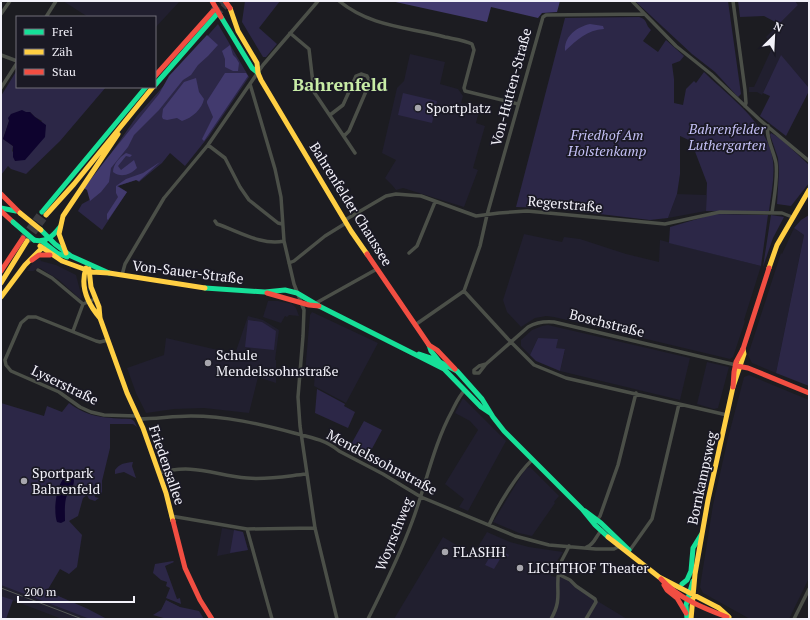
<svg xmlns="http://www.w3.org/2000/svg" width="810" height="620" font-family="'PT Serif',serif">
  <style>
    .built { fill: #211f2f }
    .green { fill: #2c2747; fill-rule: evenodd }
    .forest { fill: #423a6e }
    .water { fill: #0e032e }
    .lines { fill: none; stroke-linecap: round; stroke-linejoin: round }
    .highway-tunnel { stroke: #3c3c41; stroke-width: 7; stroke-dasharray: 7 3.5; stroke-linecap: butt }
    .street { stroke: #4b4f48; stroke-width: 3.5 }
    .fast { stroke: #16e098; stroke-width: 5 }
    .slow { stroke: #ffcf43; stroke-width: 5 }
    .jam { stroke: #f24e42; stroke-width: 5 }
    .tram { stroke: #555856; stroke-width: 1 }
    .fast-bridge { stroke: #16e098; stroke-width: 5 }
    .slow-bridge { stroke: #ffcf43; stroke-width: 5 }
    .jam-bridge { stroke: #f24e42; stroke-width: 5 }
    .poi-dot { fill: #a7a6ad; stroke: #1a1924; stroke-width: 1.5 }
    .labels { text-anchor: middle; stroke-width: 3.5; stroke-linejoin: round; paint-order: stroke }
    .street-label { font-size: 14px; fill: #f2f1f9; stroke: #1a1924 }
    .poi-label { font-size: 14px; fill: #f2f1f9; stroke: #1a1924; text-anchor: start }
    .park-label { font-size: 14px; font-style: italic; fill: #c4c0f6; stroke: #1a1924 }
    .district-label { font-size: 18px; font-weight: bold; fill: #c8eca6; stroke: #1a1924 }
  </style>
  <rect width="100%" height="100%" fill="#1c1c21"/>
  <path class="built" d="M63,1H180L155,28V17H88Z
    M795,1H809V88L781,56L762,95L757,92H749V87H754L773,46L766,37L798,5Z
    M410,54L445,62L440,84L458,89L463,96L461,103L480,107L476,123L485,126L473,168L478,170L464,207L403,188L396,190L392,185L385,178L396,160L382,153L397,88L404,81Z
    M677,194L706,195V211L668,218Z
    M794,228L804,235L776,373L752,363L748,355L781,253L782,254Z
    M524,234L562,242L564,237L580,239L626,254L659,262L660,240L761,266L744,320L745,321L733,357L730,359L554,317L546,316L535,318L521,327L507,312L503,300Z
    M40,258L41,261L56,265L76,275L82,298L80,299L59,280L40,268L33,271H27L34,261Z
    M268,301H278L292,304L296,308L299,316L289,315L287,317L285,316L281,323L263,317Z
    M312,312L378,343L346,403L314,386L315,373H305L310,315Z
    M248,316L263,320L279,330L275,360H276V383L258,377L249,413L204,408L174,409L146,413L136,393L127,368L164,355L166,338L235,354Z
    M548,325L690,358L680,400L560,371L565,350L556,348L538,338L530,355L521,346V340L532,330L542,326Z
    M707,362L729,367L718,408L714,409L697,404Z
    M749,375L809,400V578L789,619H750L703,593L700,587L713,505L728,438L744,377Z
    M463,398L506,441L468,511L459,507L464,499L445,484L478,430L470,421L455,413Z
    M530,467L559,496L554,502L555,503L532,536L519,533L493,522L524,471L527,468Z
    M222,528L243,532L248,550L217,556Z
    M487,532L510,542L529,547L563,552L557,561L554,563L552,566L551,576L564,578L574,585L576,588L627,619H394L443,537L473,555Z
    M1,582L99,619H62L1,596Z"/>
  <path class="green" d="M245,1H280L259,28L277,44L266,57H263L242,22Z
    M635,1H728L741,94L738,97L715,72L692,54Z
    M738,1H795L798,5L779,24L764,16L740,17Z
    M639,17C648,19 645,25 651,30L643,41L658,52L666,40L684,56L680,61L672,64L674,79V103L683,105L686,89L694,81L696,83L704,72C729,97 768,123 773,161C775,177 771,194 769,211H706L707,183L691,141L680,136V174L677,194L668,218L650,220L549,208L516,207L565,18Z
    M218,24L249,77L209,136L185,166L170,153L162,163L139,182L136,180L118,186L127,192L102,230L78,211L82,204L93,198L112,152L137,116Z
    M781,55L809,88V91L786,136L760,116L770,96L763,93Z
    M17,70V87H106L60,141L26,174L11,169L8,166L1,175V96ZM30,112L35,117L42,121L12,152L13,146L3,139L9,121Z
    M403,93L437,101L432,123L398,115Z
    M771,133L781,139L809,165V183L791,206L777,204L779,171L778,158L770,135Z
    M714,214L768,215L761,266L669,243L670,227Z
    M771,215L784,217L773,238L763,267Z
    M809,215V386L776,373L804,235L794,228L801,220Z
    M248,320L262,322L276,331L274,350L245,347Z
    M538,338L558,339L556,348L565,349L560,371L536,361L530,355Z
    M317,389L345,404L344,406L355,412L348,428L315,413Z
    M1,403L44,416L47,406L62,412L69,403C89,418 106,418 131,419C135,421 135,423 137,427L133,424H110V448L102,481V493L99,496L97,485L93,486L95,497L99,498L95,501L89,499L87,495L83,498L78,516L69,521L82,535L77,567L69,574L60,569L47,591L88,609L107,619H90L1,585Z
    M364,421L382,430L367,458L349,448Z
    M133,462L132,466L136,478L124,472L115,474V470C120,463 125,463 133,462Z
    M234,530L243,532L248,550L230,553Z
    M495,548H497L509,555L508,557L503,554L494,569L485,565Z
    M173,561L174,562L165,566L177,599L180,598L181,604L166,598L170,588L166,586L167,582L161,580L153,573L155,564Z
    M1,596L13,600L6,619H1Z
    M166,600L180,607L199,611L204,619H167L153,615L161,610Z"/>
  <path class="forest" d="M391,1H560L557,12L542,13L538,18L491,7L487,22Z
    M590,24L603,26L604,29C587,30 577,40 565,51C564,36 577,27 590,24Z
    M207,35L218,45L208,56L198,65L191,75L183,80L159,110L134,135L128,147L111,168L109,182L101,192L90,201L87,190L84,188L108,157L159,94L169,76Z
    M230,45L233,55L236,58L239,63L238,71H233L225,67V59L222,51Z
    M225,73H246L248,76L204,141L202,139L213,117L207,103V101Z
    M196,78L199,92L204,99C202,109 192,118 182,121L177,118L167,120L163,119L162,117L163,109L184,82Z
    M126,153L132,155L130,157L126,156L118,166L121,170L134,160L137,168C130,175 121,178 113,172C113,164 120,157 126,153Z
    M160,162L139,181L136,180L117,186L127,192L108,220L107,219V214L118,197L116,193V186L126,179L143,173Z"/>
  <path class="water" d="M22,110L26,112H30L35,117L46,125L45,137L25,160L15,161L13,157V146L3,139L9,121L8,118L11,114Z
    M68,475H73C76,487 71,486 67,495C64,503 65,513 65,521L61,523L57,522C53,511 56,481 68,475Z"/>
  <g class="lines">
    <path class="highway-tunnel" d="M213,11L222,1
      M216,15L229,1
      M23,238L42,212
      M27,241L46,215"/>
    <path class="street" d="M339,1C371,27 407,27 445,37C454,39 464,40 472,44L474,50L464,88L465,91L518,104
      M632,1L676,46L711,74L760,120L809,161
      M733,1L745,90L746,103L745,106
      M1,14L10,1
      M645,14L546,15L543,17L487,215L480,246L464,291L508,339L534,365L566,378L727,415
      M46,17L56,1
      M290,33L309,49L314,92L355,153
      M1,55L17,61
      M250,84L275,169L281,197L284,241L294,284L304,310L303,336L298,397L300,426L315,528L337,619
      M1,88L17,63
      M330,115L343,105L356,76L361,74L367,76L370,82L349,131L344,136
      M768,126C765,135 774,152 776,163C778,179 774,197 772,213
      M208,145L225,158L240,187L249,200L278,223L282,224
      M345,220L386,196L396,194L421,196L476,216L499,213L527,211L665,224L720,212L782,213L792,217
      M215,221L217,224C238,231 262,246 284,241
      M409,253L417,246L435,202
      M289,263L294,261L325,236L346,223
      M38,270L52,278L83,304
      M122,275L125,264L164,198L208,145L263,65L318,1
      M316,303L377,269
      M415,325L464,291
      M73,331L83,304L95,299
      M108,340L100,342L96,341L36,317H28L21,323L5,360L6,365L11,371L59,392L80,407L91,412L104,415L137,416
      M486,364L479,366L474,370V373H479L486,364L528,327C537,322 544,321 554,322L736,365
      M139,419C156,419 173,416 191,416C226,416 260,424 294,433C310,437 326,440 339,451L383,474L421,497L515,536L549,545L596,549H614L618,547L620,544
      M159,473C193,463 214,475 247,478C267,480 287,476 306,474
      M171,516L247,529L315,528
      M597,520L600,516L618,465L636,393
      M489,525C497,507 517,474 532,460
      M247,529L272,619
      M587,547C595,544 596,535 602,530
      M630,550L652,519L679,404
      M558,574L570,580L576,586L595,599L596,602L586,619
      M368,619C384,587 400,555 412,522C426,485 433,446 452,411C456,403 459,396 465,390
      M551,619C563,598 555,590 559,569C560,561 566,554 569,546
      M794,619L809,589"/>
    <path class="fast" d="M221,17L252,68L258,73
      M155,85L216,15
      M1,208L16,211
      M42,212L146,87
      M41,230L55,244L71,256L109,273
      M34,240C46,243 53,236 60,227
      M43,242L57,253L67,257
      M205,288L265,292L285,290L297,293L319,306L444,369L481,407L490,413
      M429,345L431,351L439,361
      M419,354L434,359L457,371L482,399L493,417L504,431L582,509L595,525L608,537
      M585,511L601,523L629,550
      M687,580L691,571L693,548L701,535
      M682,584L687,580
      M687,619L686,605L693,581"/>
    <path class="slow" d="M230,8L238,31L257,63L258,73L261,80L351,231L367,254
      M46,215L74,184L153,87
      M40,246L62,261L92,272L109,273L205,288
      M66,253L59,234L63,216L118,134
      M86,268C80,286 88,304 100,318
      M769,268L777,245L809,190
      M89,269L91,287L99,307L100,318L127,393L143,428L166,493L173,521
      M1,283L27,241
      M1,297L25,265L42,248
      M608,537L659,577L719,608L729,617
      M691,619L695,574L708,500L733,387L744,354L743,349"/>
    <path class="jam" d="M155,76L213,11
      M1,194L20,213
      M1,211L13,222
      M367,254L429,345L437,350L455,369
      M32,260L39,255H50
      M1,271L23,238
      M267,293L309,305L319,306
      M737,366L748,368L809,393
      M733,387L734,372L736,362L743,349L769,268
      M173,521L185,568L200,600L212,619
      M661,579C678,598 703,608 727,617
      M664,585L667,590L677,598L686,613"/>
    <path class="tram" d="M1,588L82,619"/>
    <path class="fast-bridge" d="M13,222L34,240"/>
    <path class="slow-bridge" d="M20,213L41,230"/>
    <path class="jam-bridge" d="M212,1L221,17
      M225,1L230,8"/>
  </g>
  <g class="poi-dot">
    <circle cx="418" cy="108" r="4"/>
    <circle cx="208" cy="363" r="4"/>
    <circle cx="24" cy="481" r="4"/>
    <circle cx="445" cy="552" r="4"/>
    <circle cx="520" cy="568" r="4"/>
  </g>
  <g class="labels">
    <g class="street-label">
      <text transform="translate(511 87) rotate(-75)" y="5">Von-Hutten-Straße</text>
      <text transform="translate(351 204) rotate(58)" y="5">Bahrenfelder Chaussee</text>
      <text transform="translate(565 204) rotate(5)" y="5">Regerstraße</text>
      <text transform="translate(188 272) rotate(7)" y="5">Von-Sauer-Straße</text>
      <text transform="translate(607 323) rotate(14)" y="5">Boschstraße</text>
      <text transform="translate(65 385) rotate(26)" y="5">Lyserstraße</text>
      <text transform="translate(382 462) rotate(28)" y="5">Mendelssohnstraße</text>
      <text transform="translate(167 465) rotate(71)" y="5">Friedensallee</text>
      <text transform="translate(702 478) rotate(-78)" y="5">Bornkampsweg</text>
      <text transform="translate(394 534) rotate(-68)" y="5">Woyrschweg</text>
    </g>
    <g class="poi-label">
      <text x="426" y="113">Sportplatz</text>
      <text x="216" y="360">Schule<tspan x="216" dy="16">Mendelssohnstraße</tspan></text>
      <text x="32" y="478">Sportpark<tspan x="32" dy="16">Bahrenfeld</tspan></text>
      <text x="453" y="557">FLASHH</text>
      <text x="528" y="573">LICHTHOF Theater</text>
    </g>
    <g class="park-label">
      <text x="727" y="134">Bahrenfelder<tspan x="727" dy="16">Luthergarten</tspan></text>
      <text x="607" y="140">Friedhof Am<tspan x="607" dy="16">Holstenkamp</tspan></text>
    </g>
    <g class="district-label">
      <text x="340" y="91">Bahrenfeld</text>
    </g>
  </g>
  <rect width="810" height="620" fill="none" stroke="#f2f1f9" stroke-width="4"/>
  <rect x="16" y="16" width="140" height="72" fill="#1a1924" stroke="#706f79"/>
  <rect x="24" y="29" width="20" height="6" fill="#16e098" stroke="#706f79"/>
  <text x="52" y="36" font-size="12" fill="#f2f1f9">Frei</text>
  <rect x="24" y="49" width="20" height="6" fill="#ffcf43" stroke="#706f79"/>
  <text x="52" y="56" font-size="12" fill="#f2f1f9">Zäh</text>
  <rect x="24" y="69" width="20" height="6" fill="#f24e42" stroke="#706f79"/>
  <text x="52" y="76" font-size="12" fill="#f2f1f9">Stau</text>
  <g transform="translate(774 36) rotate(24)" stroke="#1a1924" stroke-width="3" paint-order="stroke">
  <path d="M0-3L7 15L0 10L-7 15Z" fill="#f2f1f9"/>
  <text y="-6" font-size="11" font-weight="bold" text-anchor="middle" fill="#f2f1f9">N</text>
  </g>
  <path d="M18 596v6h116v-6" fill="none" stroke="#f2f1f9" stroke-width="2"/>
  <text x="24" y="596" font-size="12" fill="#f2f1f9" stroke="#1a1924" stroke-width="3" paint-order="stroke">200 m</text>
</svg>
